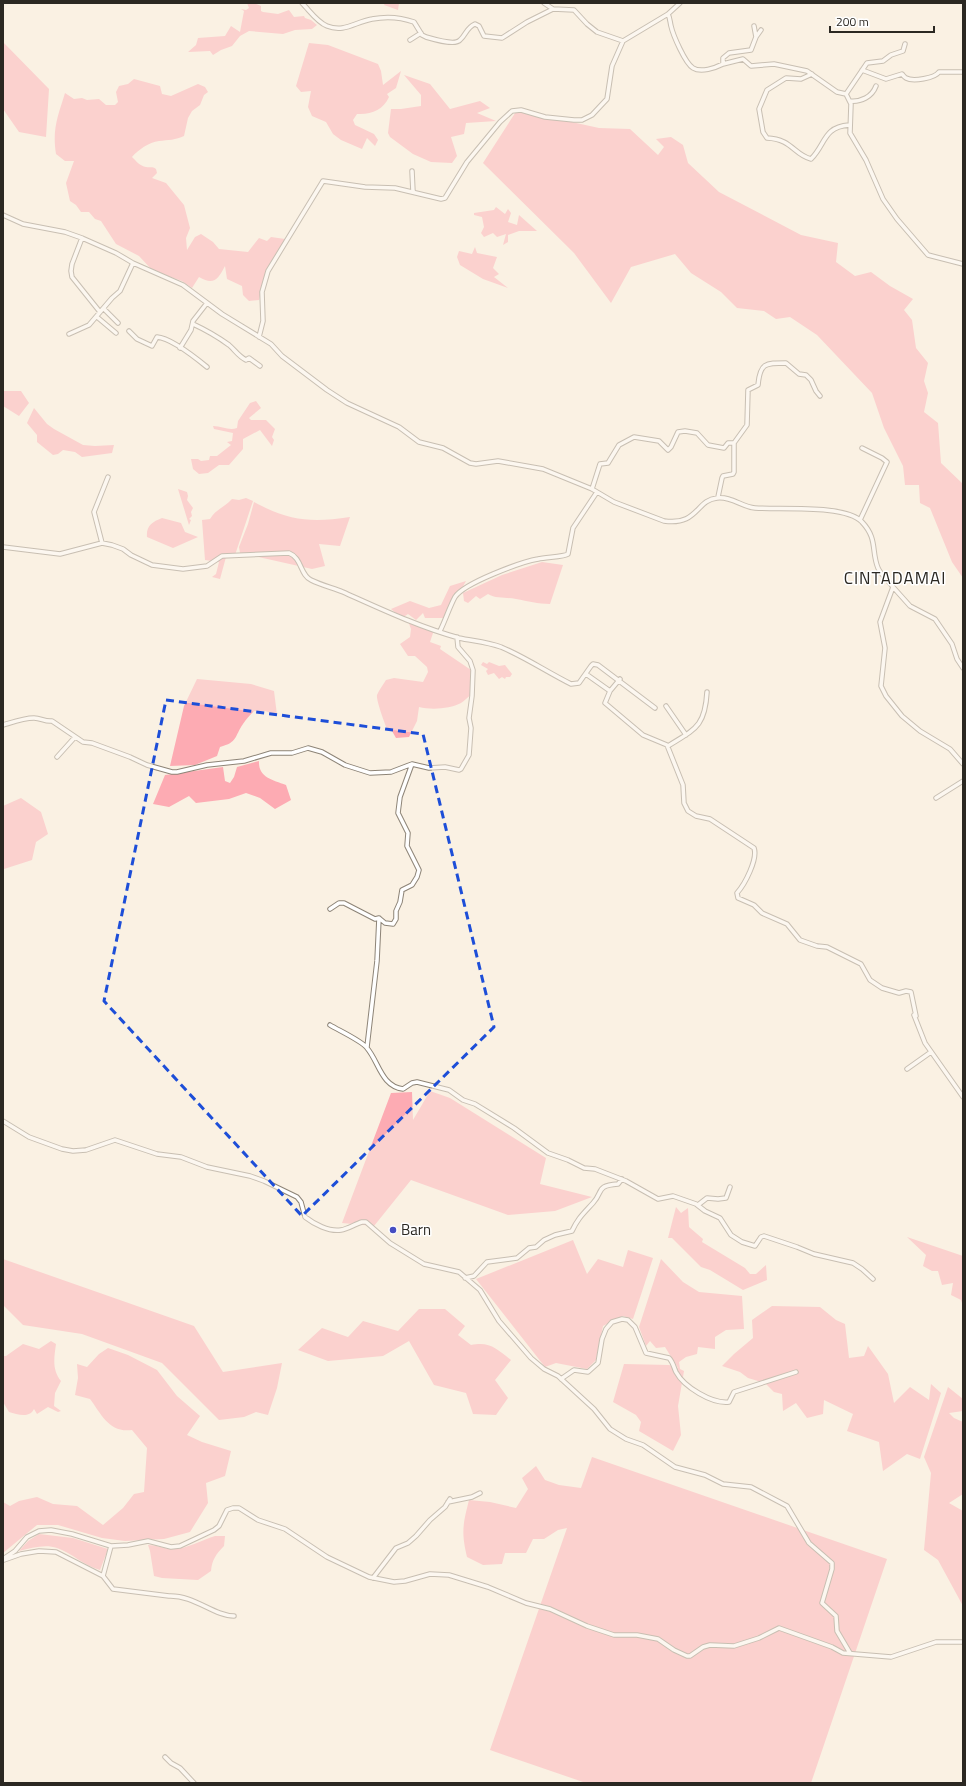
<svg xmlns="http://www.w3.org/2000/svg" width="966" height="1786" font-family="'Titillium Web',sans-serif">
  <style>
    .green { fill: #fdabb3 }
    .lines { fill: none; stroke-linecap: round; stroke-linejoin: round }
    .street-casing { stroke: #8d8477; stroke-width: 5.5 }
    .street { stroke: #fff; stroke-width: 3.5 }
    .marked { fill: none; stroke: #1d4ed8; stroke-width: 3; stroke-dasharray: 8 5; stroke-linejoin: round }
    .poi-dot { fill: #464dc2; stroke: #fff; stroke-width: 1.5 }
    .labels { text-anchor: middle; stroke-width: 3; stroke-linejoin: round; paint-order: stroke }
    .poi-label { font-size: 15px; fill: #2b2822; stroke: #fff; text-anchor: start }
    .quarter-label { font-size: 17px; letter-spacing: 1px; fill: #2b2822; stroke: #fff }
  </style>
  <rect width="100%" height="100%" fill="#faf1e3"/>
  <path class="green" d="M247,3H254L261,6V11L263,12L278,14L289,10L294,17L304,16L305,18L311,20L317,25L312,29L295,30L283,34L249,31L240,36L232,46L221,50L213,55L210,51L188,52L196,45L198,38L225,36L231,26L240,32L244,11L241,9L246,10L249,8Z
    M385,3H399L398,10L384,5Z
    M3,42L49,89L46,137L19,132L3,109Z
    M309,43L328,45L378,64L381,71L383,85L401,71L396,88L387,94L389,97C383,110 371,115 357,114L353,120L355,125L374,134L378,140L375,146L367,138L362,149L341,140L333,134L326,122L312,116L308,107L311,91L301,92L296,86Z
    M404,75L430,84L450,109L480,101L490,108L477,113L496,121L466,123L464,134L451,137L457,156L452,163L431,162L413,154L390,137L388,133L391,109H401L421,106V95Z
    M134,79L160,86L162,94L171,96L198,84L205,87L208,92L204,95L200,105L192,111L188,118L184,136C176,140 168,140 159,141C149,142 138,150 132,157C136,161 140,166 146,167C150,168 152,166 156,169L157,173L152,178L166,183L184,205L190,228L186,238L187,250L195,237L201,234L213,242L219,249L248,252L259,238L267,241L271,237L285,239L264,278L259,300L249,301L243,295L242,286L227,279L225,266C218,279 214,286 199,277L192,288L182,281L153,271L139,256L116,244L101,221L95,219L89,212H81L76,205L70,201L66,183L74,161H65L56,154C52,129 58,116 65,93L74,99L82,98L87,100L99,99L106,105H115L118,102L116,92L119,86L128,84Z
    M517,110L599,128L630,129L658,155L664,147L656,139L671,137L683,145L688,163L719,192L801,235L838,243L836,262L855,276L871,272L890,286L913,299L904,310L912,320L916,348L928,363L924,381L928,393L924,412L938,423L941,463L963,484V578L952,562L930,508L920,503L919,485H905L903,466L884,428L872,393L817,335L790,317L776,319L764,311L737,308L721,292L691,273L675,254L631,267L611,303L574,253L483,163Z
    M496,207L505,214L508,209L511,213L508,222L517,225L519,215L537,231H519L508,235V242L503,245L506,234L497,237L493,233L484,237L481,233L484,227L482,217L474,215V213L494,210Z
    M475,247L477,253L497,257L493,268L499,274L494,277L508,288L483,279L460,265L457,257L459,251L472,254Z
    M3,391H21L29,403L19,416L3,406Z
    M256,401L261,408L249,418L251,420H266L275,429L272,437L274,440L272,446L260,430L243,439V449L229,465H219L208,473L199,474L193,469L191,459H198L201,461L209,460L210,456H217L231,445L227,442L232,441L233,433L214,429L213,426C222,426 229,431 237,428L238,421L250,403Z
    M34,408L47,424L54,429L83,445L95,446L114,445L112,453L82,457L75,452L63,450L58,454L53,455L37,442V435L27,423Z
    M178,489L187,492L188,496L187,500L193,508L191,512L192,516L189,519L191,520L189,525Z
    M246,498L253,501L234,558L226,557L220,579L212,577L216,574L219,562L205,560L202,520L210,519C216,509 225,507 232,499L239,500Z
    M254,502C289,521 311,523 350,517L340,546L319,544L325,566L312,569L240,553L239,547L248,524Z
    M162,518L181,523L185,532L198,537L173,548L147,537C146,526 152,522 162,518Z
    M542,562L563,565L550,604C538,604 528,601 516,599C507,597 496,599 488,594L480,599L476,596L468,603L464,601L463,593L502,575Z
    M466,581L449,612L443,618H425L423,613L416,620L408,614L402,618L391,609L410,601L429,608L441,605L450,586Z
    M408,621L434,630L430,642L441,646L440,649L471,670V695C468,697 464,701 461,703C450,709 431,710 419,707L417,721L409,737L396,738L392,731L387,729C385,724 376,700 377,695C379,690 383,685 386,680L394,678L423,682L428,672L427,667L415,656H408L400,644L410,637L411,629Z
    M483,662L487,664L489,662L499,666L505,665L512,674L510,677H506L505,679L502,677L499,679L494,673L488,675L486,671L488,669L481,665Z
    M197,679L251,684L274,691L277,715L265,711H254C250,715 246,719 243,724C234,737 238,742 220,747L217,756L195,765L170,766L184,706Z
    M259,761C258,777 272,780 286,785L291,800L275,809L260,798L246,793L229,799L196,803L189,796L169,807L153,804L165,775L223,767L225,781L230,783L234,777L237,767Z
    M21,798L41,812L48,834L36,842L32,860L4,869L3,868V806Z
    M430,1091L450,1098L546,1158L540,1184L592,1197L555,1211L508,1215L411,1180L374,1226L342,1223L391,1093L412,1092L413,1120Z
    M676,1207L681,1213L688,1208L689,1227L703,1239L702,1242L745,1268L750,1274H756L766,1265L767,1280L743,1290L710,1270L701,1267L672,1238H668Z
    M907,1237L963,1256V1306L961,1300L951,1295L953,1283L942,1285L938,1271H932L923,1266L926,1255Z
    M573,1240L587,1274L598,1259L623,1267L628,1250L653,1258L633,1319L623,1316L603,1326L596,1360L587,1369L556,1363L545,1367L476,1279Z
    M3,1259L194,1326L223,1372L282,1363L277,1388L268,1415L256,1412L244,1417L219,1420L162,1363L82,1334L23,1325L3,1305Z
    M661,1259L683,1282L699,1292L742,1296L744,1329L726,1330L715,1337V1349L698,1347L697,1354L686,1357L679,1362L680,1369L684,1371L678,1406L681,1435L673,1451L639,1431L641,1422L636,1415L613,1402L624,1364L669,1365L678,1368L665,1347L656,1348L650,1341L646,1346L639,1327Z
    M772,1306L820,1307L836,1320L845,1324L849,1358L864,1356L868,1346L888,1374L894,1403L910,1387L929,1400L931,1384L941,1393L920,1459L907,1454L883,1471L879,1442L847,1431L853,1414L824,1400L823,1414L807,1418L796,1403L783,1411L782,1394L774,1392L765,1383L748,1378L740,1372L722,1366L734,1354L753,1338L752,1320Z
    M419,1309H445L465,1326L458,1335L471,1345C490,1341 497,1349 511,1360L495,1380L508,1398L496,1415L473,1414L466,1393L434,1385L409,1341L383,1356L328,1361L298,1350L322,1328L348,1337L363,1321L398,1331Z
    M51,1341L56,1344C54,1358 52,1370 61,1381L55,1393L54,1406L61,1411L58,1412L48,1407L37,1414L34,1409C29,1419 17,1414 9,1412L3,1402V1356H6L23,1344L39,1349Z
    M108,1348L128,1355L157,1370L177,1396L200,1416L187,1435L202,1442L231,1451L225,1476L206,1483L208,1503L190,1532L164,1539L125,1541L102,1538L58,1525H37L3,1553V1502L10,1506L19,1501L37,1497L53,1504L77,1506L103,1525L123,1508L134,1494L144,1492L147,1448L132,1430C109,1433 102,1415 90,1399L75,1395L78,1378L77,1364L87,1367L99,1354Z
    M948,1387L963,1399V1411L949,1413L954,1418L963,1422V1494L949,1503L963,1511V1606L938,1560L924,1550L931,1473L924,1457Z
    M592,1457L887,1559L811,1783H586L490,1750L567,1528L558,1530L544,1539H533L526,1553H505L502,1564L483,1565L467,1557C461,1532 463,1524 469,1500L490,1502L516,1508L528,1489L522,1478L536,1466L545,1480L559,1485L581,1488Z
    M39,1534L73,1538L108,1549L100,1570C84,1566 72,1553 57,1548C45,1544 32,1548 19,1551L28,1541Z
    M215,1536H225L224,1546C216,1554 212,1560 211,1571L198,1580L162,1578L154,1576L150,1551L148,1545C156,1545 162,1548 170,1549C181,1551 203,1540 215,1536Z"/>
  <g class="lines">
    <g class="street-casing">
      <path id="street" d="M302,3C310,11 317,22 327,26C344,33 355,22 372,19C387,16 400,17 414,22L422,35L426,37C433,39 455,46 460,40C466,35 466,28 475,24L479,26L484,36L502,38L527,22L553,9L574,10L587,24L597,32L623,41
        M544,3L553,9
        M668,14C670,18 670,22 671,26C673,35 685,63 693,68C701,73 715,68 723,64V58L729,53L751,50L756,37L761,30
        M754,26L756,37
        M410,40L421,33
        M723,64L743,59L751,66L774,64L807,71L837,92L846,94L867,63L883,61L891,55L903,51L905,44
        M862,70L886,79L902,74C903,75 904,77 906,78C913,82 935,78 939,72H963
        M812,74L801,79L786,78L767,90L759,109L763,132L767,138C792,139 794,155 811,159C826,144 823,127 849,125
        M846,94L851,104L850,133L866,160L883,199L897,219L928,255L963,264
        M850,101C861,102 872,97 876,86
        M412,171L413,192
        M3,215L23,224L65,232L82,238L116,253L133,263L183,285L222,314L271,344L282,356L327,390L347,403L399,427L419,442L443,448L470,463L476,464L498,461L543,469L592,489L614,502L664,521C698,526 696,500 717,498C731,496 742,507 755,508C779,510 846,504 862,522C878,539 871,551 878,568C881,575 888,580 893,587L880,622L885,648L881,686L886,696L902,716L920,731L950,749L963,764
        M82,238L72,264L71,271L72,277L100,312
        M104,309L118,323
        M97,317L116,333
        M193,324C206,330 218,337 229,345C235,350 238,356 246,360L249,358L260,366
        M129,331L137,339L152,346L157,337C171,338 196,358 207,367
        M69,334L89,325L112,298L120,291L133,263
        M259,337L263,321L262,292L268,271L323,181L365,187L395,188L441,199L445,198L467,162L500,122L512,111L521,110L545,117L574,120H582L592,115L607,99L612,66L623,41L668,14L680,3
        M180,348L191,330L193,321L207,303
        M734,443L747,425L748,390L758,385C760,363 765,363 786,363L799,374L806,375L811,380L816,391L820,396
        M592,489L600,464L608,463L619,445L634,437L659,441L668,450L671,447L678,432L685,431L697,433L708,445L724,448L728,443H734V472L733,474L723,476L722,478L718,497
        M860,520L887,462L882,458L862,448
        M102,543L94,512L108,477
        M3,547L60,554L102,543L112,545L123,549L131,555L152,565L183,569L207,566L222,556L289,553C302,558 300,575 311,580C321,585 333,588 343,592C381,609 419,627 459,638C473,641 487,642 501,647C525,657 547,672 571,684L579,683L591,666L593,664L598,665L655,708
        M893,587L910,606L935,619L952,644L957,659L963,668
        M440,631C445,621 450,606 455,597C464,583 521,562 538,559C545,557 564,557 568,554L573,528L597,492
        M586,674L610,691L605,703L643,735L667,745L683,785L684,803L688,811L696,816L710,819L754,848C758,859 745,884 737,893L738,898L754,905L762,913L787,924L800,940L817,946L827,947L861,964L870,980L882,988L899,993L906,991L911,992L916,1016
        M610,691L620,679
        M666,706L686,735
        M3,725C13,722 24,718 34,718C41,718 45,722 52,721L83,742L92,743L130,757L147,765L172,772H177L207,765L244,761L271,753H292L308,748L322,752L345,765L370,773L391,772L412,764
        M668,746C695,729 705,727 707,692
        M57,757L75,737
        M936,798L963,781
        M330,909L339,903H344L375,919L379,918L385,923L393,924L396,919V911L400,902L402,890L412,885L417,877L419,870L407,846L408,833L398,813L400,797L412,764L429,768L445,767L459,770L461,769L469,755L471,728L469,718L472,696L473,670L470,661L458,647L457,637
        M914,1015L925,1043L963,1097
        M330,1025C338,1030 362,1041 367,1048C379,1062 381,1086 403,1089L412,1083L417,1082L449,1090L463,1100L475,1104L514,1128L548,1153L568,1160L584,1168L595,1169L626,1181L658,1199L673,1196L696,1204L705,1211L720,1218L731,1235L742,1242L755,1246L761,1237L764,1236L797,1247L814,1254L853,1263L862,1269L873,1279
        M367,1047L377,961L379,918
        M907,1069L931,1052
        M3,1121L29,1137L62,1149L73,1151L86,1150L115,1140L157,1154L181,1157L207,1167L250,1176L264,1181L297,1197L301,1202L305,1217C314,1224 329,1232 341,1230C348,1229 355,1224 362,1222H366L390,1243L424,1264L459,1272L480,1290L499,1321L531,1358L544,1369L558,1376L594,1409L610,1429L626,1439L643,1445L675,1467L705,1475L723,1484L751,1487L787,1506L809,1543L832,1563V1569L822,1603L836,1616L837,1631L850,1653
        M698,1205L707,1198L718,1199L726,1198L730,1187
        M465,1278L474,1276L487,1262L517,1258L529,1248L536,1247L544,1240L555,1235L572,1231C578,1218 583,1214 593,1203C604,1191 595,1186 618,1184L622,1179
        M561,1379L574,1370L588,1372L598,1363L602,1339L606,1329L612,1322L622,1319L628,1320L635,1327L646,1353L669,1358C673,1362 674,1368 676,1372C684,1387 712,1404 729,1402L734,1392L796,1372
        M448,1502L472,1497L480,1493
        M3,1559L15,1551L27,1537L39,1531L51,1530L72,1534L111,1546L128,1545L148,1541L171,1547L180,1546L214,1530L219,1526L227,1510L233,1508H239L258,1520L285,1529L327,1557L369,1577L394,1582L405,1581L430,1574L449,1575L488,1587L526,1603L550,1609L587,1626L614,1635H637L658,1639L674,1650L687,1656H690L703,1647L710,1645L734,1646L759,1638L779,1628L832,1647L843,1653L891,1657L936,1642H963
        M4,1560L21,1554L39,1551L56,1552L103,1576L113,1589L169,1596C194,1595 214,1616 234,1616
        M103,1576L111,1546
        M373,1578L396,1548L408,1543L416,1536L430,1520L445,1507L450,1499
        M165,1757L171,1763L180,1768L194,1783"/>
    </g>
    <use href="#street" class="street"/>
  </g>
  <path d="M0 0H966V1786H0ZM166,700L423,734L494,1027L302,1216L104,1001Z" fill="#faf1e3" fill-opacity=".55" fill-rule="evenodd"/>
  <path class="marked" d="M166,700L423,734L494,1027L302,1216L104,1001Z"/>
  <circle class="poi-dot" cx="393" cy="1230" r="4"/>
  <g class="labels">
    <g class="poi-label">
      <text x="401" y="1235">Barn</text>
    </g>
    <g class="quarter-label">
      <text x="895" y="584">CINTADAMAI</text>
    </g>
  </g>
  <rect width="966" height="1786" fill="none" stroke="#2b2822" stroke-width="8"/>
  <path d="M830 26v6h104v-6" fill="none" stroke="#2b2822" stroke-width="2"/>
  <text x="836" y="26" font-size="12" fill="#2b2822" stroke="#ffffff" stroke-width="3" paint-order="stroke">200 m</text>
</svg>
